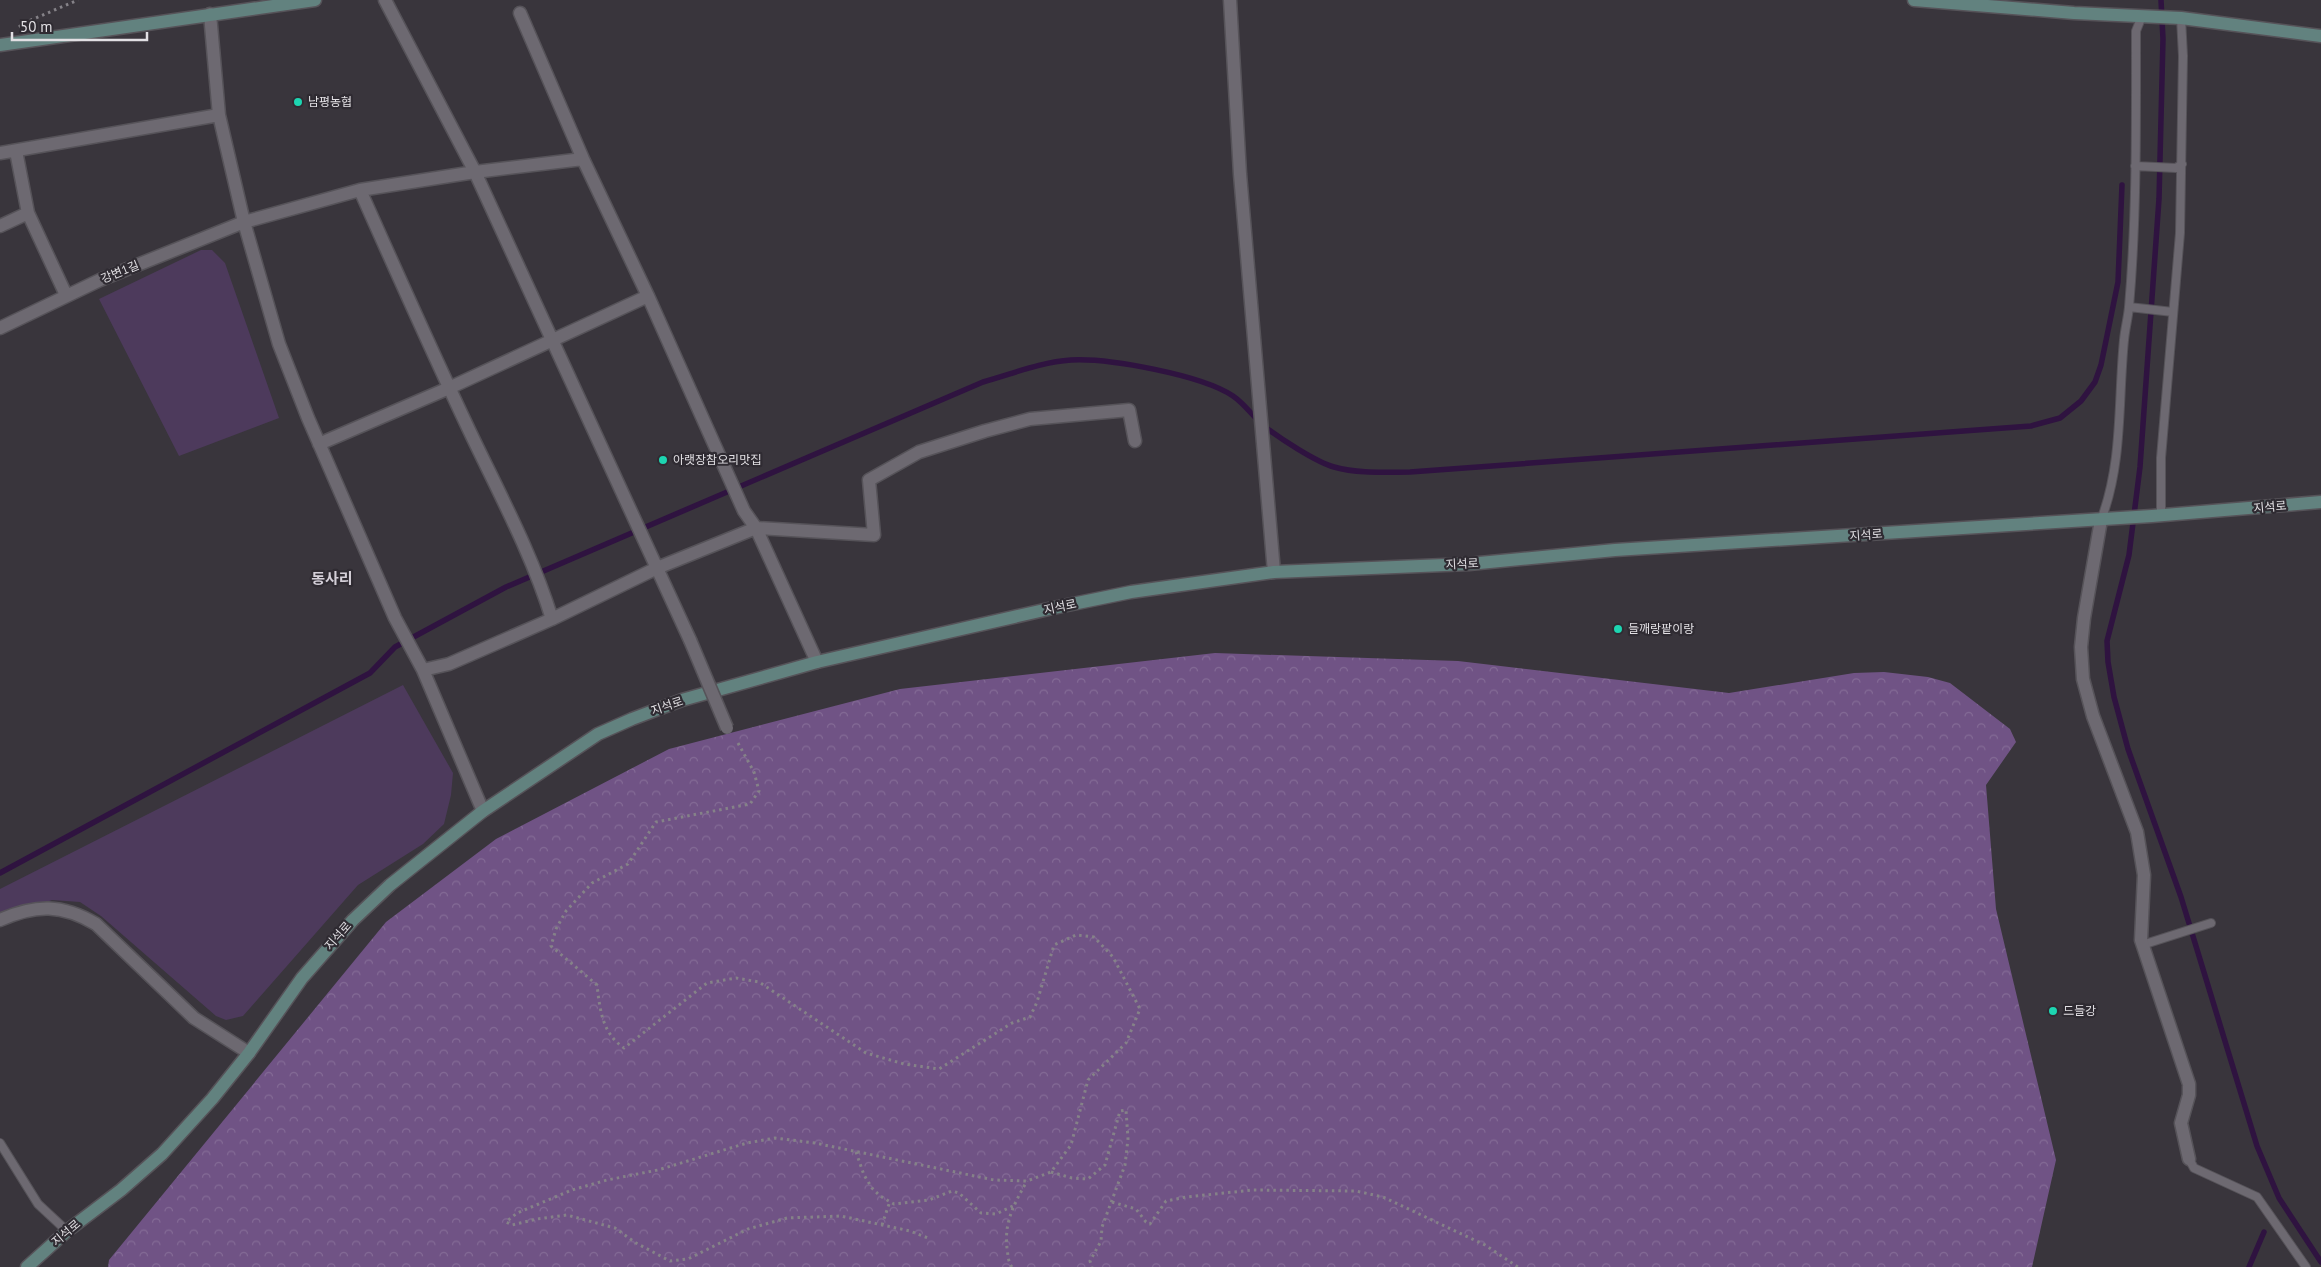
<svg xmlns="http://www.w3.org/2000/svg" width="2321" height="1267" font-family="'PT Sans','Noto Sans KR',sans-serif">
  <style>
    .forest { fill: url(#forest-crowns) }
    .park { fill: #4d3a5c }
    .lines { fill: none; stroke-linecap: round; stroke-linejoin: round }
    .stream { stroke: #2f1340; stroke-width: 5.5 }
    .lane-casing { stroke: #565359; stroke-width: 10 }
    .street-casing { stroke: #565359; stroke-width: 15 }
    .secondary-casing { stroke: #565359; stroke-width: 15 }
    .path { stroke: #858288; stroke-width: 3; stroke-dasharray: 2.5 4; stroke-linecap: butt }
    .lane { stroke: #6d6971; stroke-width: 8 }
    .street { stroke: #6d6971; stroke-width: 12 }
    .secondary { stroke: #62827f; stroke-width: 12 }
    .street-bridge-casing { stroke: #565359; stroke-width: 15; stroke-linecap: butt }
    .street-bridge { stroke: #6d6971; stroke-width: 12 }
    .poi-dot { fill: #1dd5b1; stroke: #2f2b32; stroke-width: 2 }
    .labels { text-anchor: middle; stroke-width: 4.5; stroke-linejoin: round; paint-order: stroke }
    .poi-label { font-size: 12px; fill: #e2e0e4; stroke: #2f2b32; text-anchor: start }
    .street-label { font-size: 12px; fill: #e2e0e4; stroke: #2f2b32 }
    .quarter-label { font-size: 15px; font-weight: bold; fill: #d4cfd8; stroke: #2f2b32 }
  </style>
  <defs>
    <pattern id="forest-crowns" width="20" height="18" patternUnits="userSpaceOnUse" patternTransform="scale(1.25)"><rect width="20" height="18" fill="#705385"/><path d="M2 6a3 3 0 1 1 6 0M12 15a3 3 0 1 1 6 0" fill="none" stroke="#846b96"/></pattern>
  </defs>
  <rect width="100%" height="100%" fill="#39353c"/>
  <path class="forest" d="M1215,653L1458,661L1729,693L1854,673L1884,672L1928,677L1950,683L2010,729L2016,742L1986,785L1996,909L2056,1160L2032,1267H108L109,1260L386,922L496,839L669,749L900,689Z"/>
  <path class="park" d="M201,250H212L225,263L279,418L179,456L99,299Z
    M403,685L453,773L451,795L444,824L423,844L358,885L243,1016L226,1020L216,1016L101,916L80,902L52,900L0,919V889Z"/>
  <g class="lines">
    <path class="stream" d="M2161,0L2163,39L2159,199L2140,467L2129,555L2107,641L2108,662L2114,697L2128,749L2181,897L2257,1146L2279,1198L2321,1262
      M0,873L370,673L395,647L506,587L983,382C1012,374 1041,362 1071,360C1109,358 1202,375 1233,396C1245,404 1254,418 1265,427C1281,439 1316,462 1334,467C1359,474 1385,472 1410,472L2031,426L2060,418L2081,401L2095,382L2101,365L2118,282L2122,185
      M2249,1267L2264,1232"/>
    <g class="lane-casing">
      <path id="lane" d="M2135,166L2176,168L2182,164
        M2129,307L2173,312
        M2161,516V458L2180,233L2183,56L2181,18
        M2101,520C2123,463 2118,400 2124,340C2125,329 2128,318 2129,307C2137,215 2136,122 2136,31L2142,16
        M2142,945L2211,923
        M0,1143L38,1204L67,1231
        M2189,1159L2194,1168L2257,1197L2306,1267"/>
    </g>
    <g class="street-casing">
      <path id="street" d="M385,0L475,172L690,640
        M1230,0L1240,174L1274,572
        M520,13L583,159L648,296L744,511L756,528L817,662
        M210,14L219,115L244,222L279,344L308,418L395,618L423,670L483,811
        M16,151L28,213L66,295
        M0,153L219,115
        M360,190C396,271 432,352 470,432C499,493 532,554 552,619
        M0,226L28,213
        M0,328L100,280L244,222L360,190L475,172L583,159
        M319,444L449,388L648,296
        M2101,520L2084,618L2081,647L2083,679L2093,716L2137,832L2144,875L2141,940L2189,1084V1095L2181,1123L2189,1159
        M423,670L449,664L552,619L657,568L756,528L874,535L869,480L919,452L985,431L1030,419L1129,410L1135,441
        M0,920C36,904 62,904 96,924L194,1018L249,1053"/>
    </g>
    <g class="secondary-casing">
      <path id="secondary" d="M1914,0L2074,13L2181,18L2321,36
        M0,45L315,0
        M27,1267L67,1231L121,1190L162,1154L212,1099L249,1053L302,978L353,920L390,885L483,811L598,734L632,719L682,700L817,662L1053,608L1131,592L1274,572L1469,564L1615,550L2152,516L2321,502"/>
    </g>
    <path class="path" d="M19,27L24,23L78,0
      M738,743L754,772L759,791L750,804L656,822L628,864L592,883L566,911L556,929L551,946L597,985C600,1010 602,1033 624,1048L707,983L736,978L759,982L866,1053L904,1064L939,1069L1012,1023L1030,1017L1037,1002L1054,945L1076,935L1094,937L1113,957L1140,1009L1126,1043L1088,1080L1071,1145L1051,1172L1027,1181L994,1180L815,1143L775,1138L747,1143L658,1170L607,1180L572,1190L517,1213L506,1222L512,1225L537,1219L567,1215L615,1228L636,1243L670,1261L688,1259L748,1229L787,1218L841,1216L910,1231L928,1238
      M856,1152L864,1175L872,1188L880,1196L894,1204L929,1200L952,1191L959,1193L981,1213L996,1214L1013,1206
      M1051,1172L1072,1178L1088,1179L1105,1165L1120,1111L1126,1110L1128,1139L1125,1165L1102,1227L1101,1241L1090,1261L1092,1267
      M1112,1202L1136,1209L1146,1222L1150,1224L1166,1201L1186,1197L1253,1190L1356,1191L1383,1197L1485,1245L1518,1267
      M882,1225L890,1201
      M1012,1267C1008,1262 1008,1255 1007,1248C1004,1222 1014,1204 1027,1181"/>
    <use href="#lane" class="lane"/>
    <use href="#street" class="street"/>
    <use href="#secondary" class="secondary"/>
    <g class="street-bridge-casing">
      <path id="street-bridge" d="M690,640L727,728"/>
    </g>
    <use href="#street-bridge" class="street-bridge"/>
  </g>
  <g class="poi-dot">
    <circle cx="298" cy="102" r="5"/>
    <circle cx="663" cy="460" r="5"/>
    <circle cx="1618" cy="629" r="5"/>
    <circle cx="2053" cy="1011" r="5"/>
  </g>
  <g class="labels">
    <g class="poi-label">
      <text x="308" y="106">남평농협</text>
      <text x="673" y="464">아랫장참오리맛집</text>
      <text x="1628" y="633">들깨랑팥이랑</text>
      <text x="2063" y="1015">드들강</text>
    </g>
    <g class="street-label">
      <text transform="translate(120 272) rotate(-22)" y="4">강변1길</text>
      <text transform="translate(2270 507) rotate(-5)" y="4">지석로</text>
      <text transform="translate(1866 535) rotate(-4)" y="4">지석로</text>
      <text transform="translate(1462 564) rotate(-3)" y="4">지석로</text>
      <text transform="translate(1060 607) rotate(-12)" y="4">지석로</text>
      <text transform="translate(667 706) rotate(-19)" y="4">지석로</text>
      <text transform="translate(338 936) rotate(-49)" y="4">지석로</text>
      <text transform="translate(66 1233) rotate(-40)" y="4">지석로</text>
    </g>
    <g class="quarter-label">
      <text x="332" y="584">동사리</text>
    </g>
  </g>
  <path d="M12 32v8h135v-8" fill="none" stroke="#e2e0e4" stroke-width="2.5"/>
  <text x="20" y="32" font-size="15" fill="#e2e0e4" stroke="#2f2b32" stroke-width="4" paint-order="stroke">50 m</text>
</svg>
